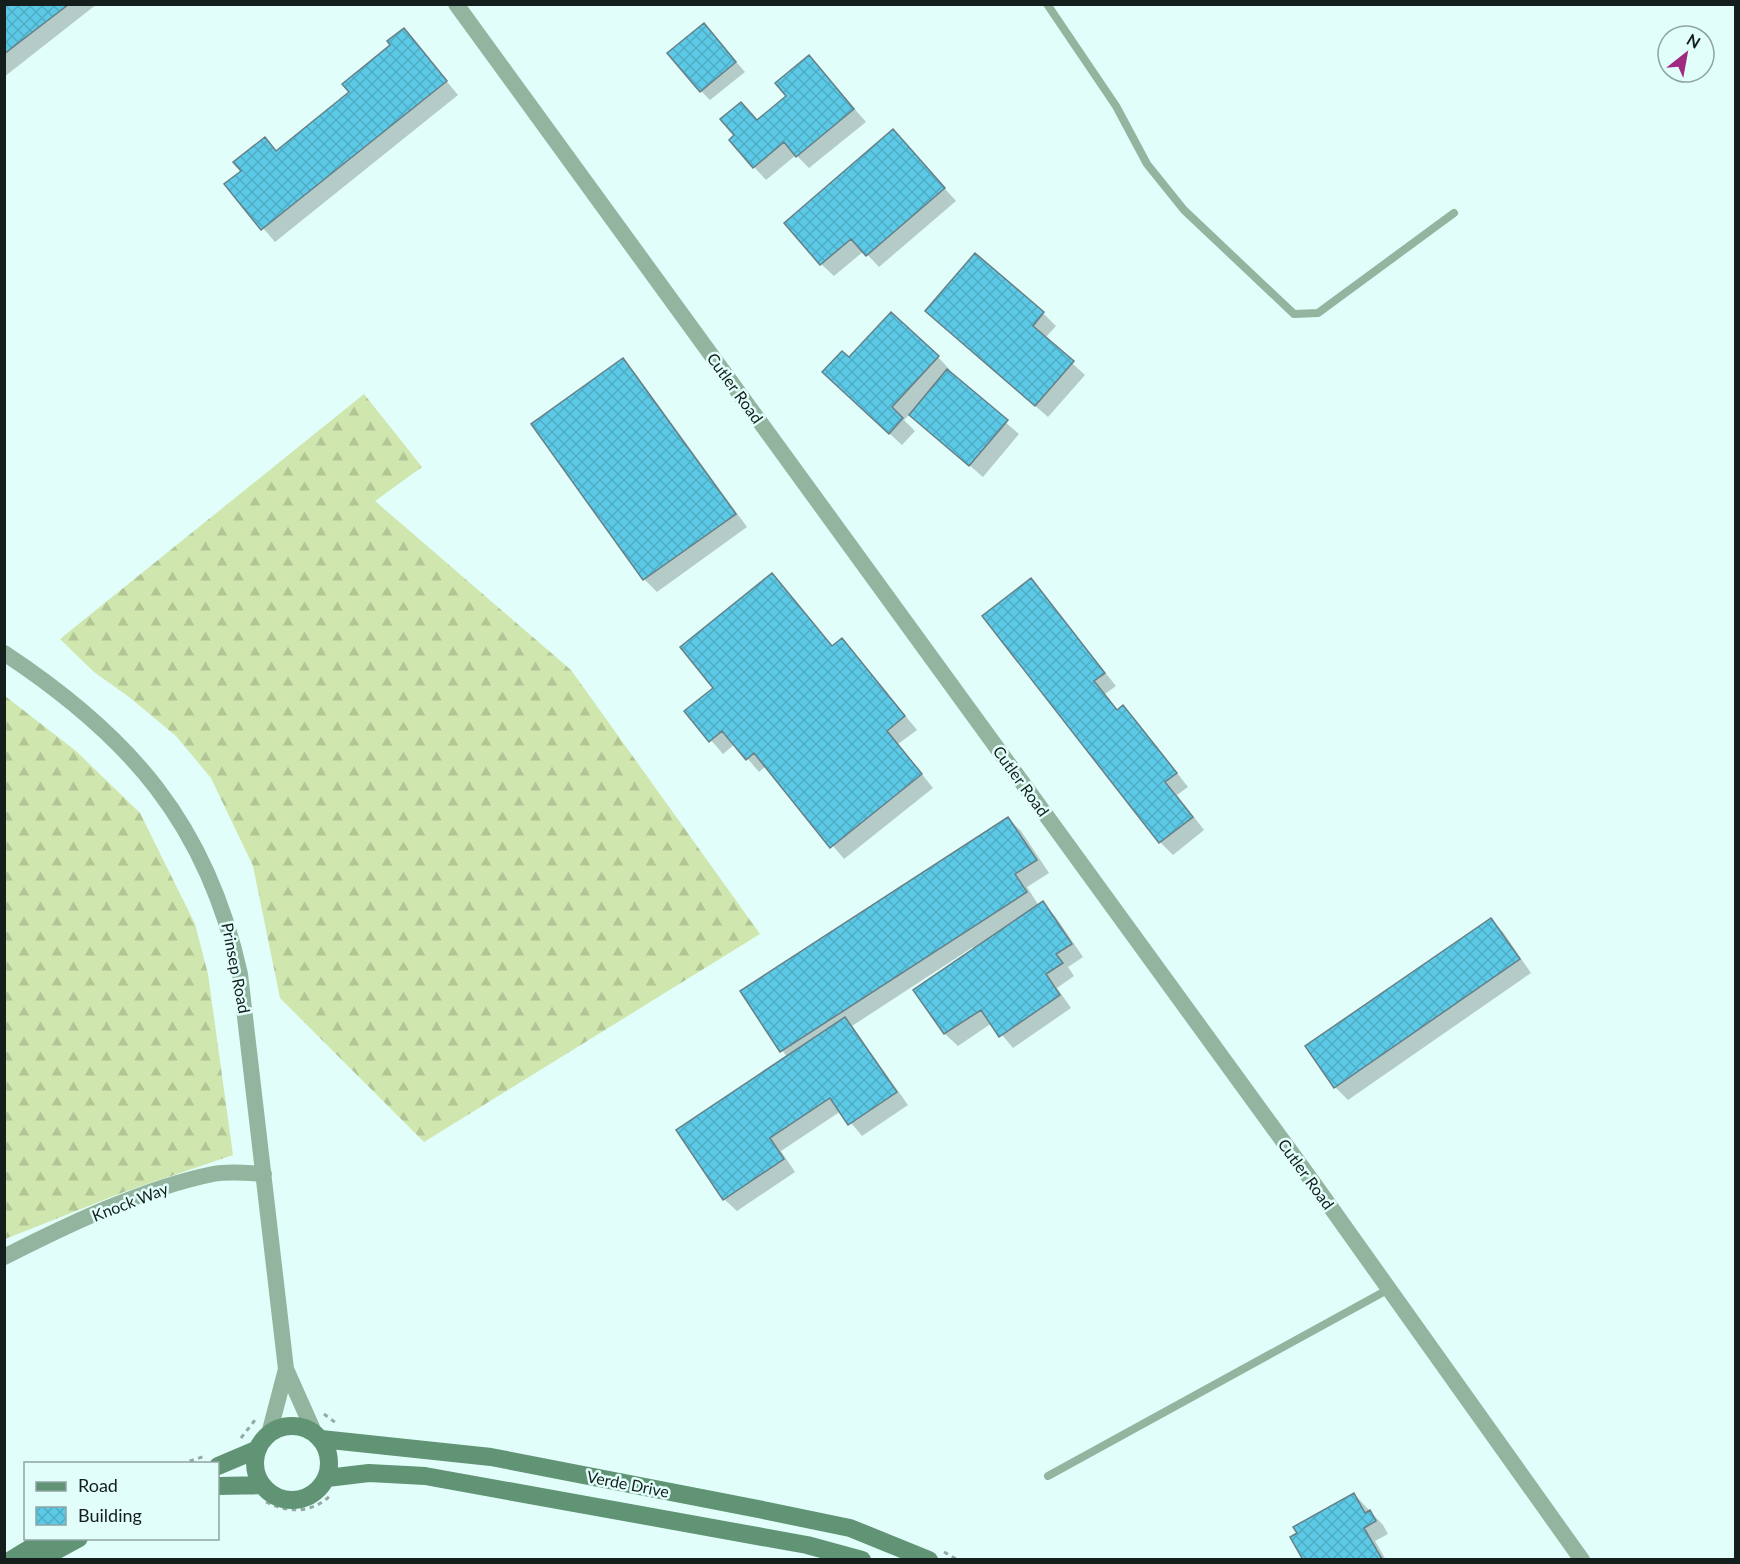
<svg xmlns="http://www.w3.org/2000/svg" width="1740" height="1564" font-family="Lato,sans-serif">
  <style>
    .forest { fill: url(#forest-firs) }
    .shadow { fill: #0003 }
    .building { fill: url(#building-cross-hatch); stroke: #677f86; stroke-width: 1.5 }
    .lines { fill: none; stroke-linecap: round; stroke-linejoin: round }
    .path { stroke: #94a9a6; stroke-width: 3; stroke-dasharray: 4.5 4.5; stroke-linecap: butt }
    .lane { stroke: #93b49e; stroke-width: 8 }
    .street { stroke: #93b49e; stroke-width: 16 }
    .secondary { stroke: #609474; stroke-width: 18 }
    .labels { text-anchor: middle; stroke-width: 5; stroke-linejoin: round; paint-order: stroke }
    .street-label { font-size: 16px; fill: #141e1d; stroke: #e2fefa }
  </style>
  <defs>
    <pattern id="forest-firs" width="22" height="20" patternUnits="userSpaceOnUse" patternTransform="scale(1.5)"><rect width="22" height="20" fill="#cfe6ae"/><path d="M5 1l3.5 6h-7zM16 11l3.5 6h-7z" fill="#b1c595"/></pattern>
    <pattern id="building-cross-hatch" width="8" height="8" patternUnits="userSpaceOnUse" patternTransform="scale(1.5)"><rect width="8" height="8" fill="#5cc9e6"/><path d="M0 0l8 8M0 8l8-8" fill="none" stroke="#4facc5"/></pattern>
  </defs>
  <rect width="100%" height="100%" fill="#e2fefa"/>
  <path class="forest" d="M364,394L422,467L375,501L571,670L760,934L424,1142L280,998L253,866L211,778L176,736L129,697L94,672L60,639Z
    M5,696L76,751L140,813L195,924L208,974L233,1155L124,1192L5,1239Z"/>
  <path class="shadow" d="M4,4H97L4,77Z
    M704,25L745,72L710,100L701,91Z
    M404,30L458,95L275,242L226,185L243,171L264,139L277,152L351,92Z
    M809,57L866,122L809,168L796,155L766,180L754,167L758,121L788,96Z
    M893,131L956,201L879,267L864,251L834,276L821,264Z
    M927,311L1043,313L1056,326L1045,338L1085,375L1048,417Z
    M938,357L950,370L948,372L1019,434L983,477L910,414L904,420L915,431L902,445L837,385L849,360Z
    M623,360L635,373L747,527L657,592L644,579L533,425Z
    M772,575L833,647L842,640L854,653L917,730L898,744L933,788L844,859L766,766L759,772L735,744L723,754L686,711L715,688Z
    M1031,580L1116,686L1105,694L1118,711L1123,707L1136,720L1188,787L1177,795L1204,830L1173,855L1160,842Z
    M1008,818L1021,831L1049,873L1027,887L1039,906L1042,903L1055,916L1083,957L1068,967L1074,976L1057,988L1071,1008L1013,1048L992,1023L958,1046L945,1034L915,990L974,950L973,947L852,1026L908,1105L862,1136L841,1111L781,1151L795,1172L737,1211L724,1199L787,1057L742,992Z
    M1491,920L1503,932L1531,973L1348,1100L1335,1087Z
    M1354,1494L1383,1525L1388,1534L1375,1541L1386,1560H1304Z"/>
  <path class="building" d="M4,4H69L4,54Z
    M704,23L736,62L700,92L667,53Z
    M404,28L447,81L261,230L224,184L241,171L233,162L265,137L276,151L349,92L342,84L390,45L387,41Z
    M809,55L854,109L796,157L784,142L753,168L729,140L734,135L720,119L741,102L757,120L786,96L775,83Z
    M893,129L945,188L866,256L851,239L820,265L784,223Z
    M975,253L1044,312L1033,326L1074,361L1035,406L925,311Z
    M891,312L939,356L892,407L903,418L889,434L822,372L842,351L849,357Z
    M623,358L736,514L643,580L531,424Z
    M947,369L1008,420L969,466L909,415Z
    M772,573L832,646L842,638L905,716L887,731L922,774L830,848L754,753L746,760L722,731L709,742L684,711L713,688L680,647Z
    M1031,578L1105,673L1094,681L1117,710L1123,705L1177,773L1165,782L1193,817L1159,843L982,616Z
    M1008,817L1037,860L1015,874L1027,892L780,1052L740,991Z
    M1043,901L1072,944L1056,954L1063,963L1046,974L1060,995L999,1037L981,1010L944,1034L913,990Z
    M1491,918L1520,959L1334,1088L1305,1046Z
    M845,1017L897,1092L848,1125L830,1098L770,1138L784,1159L723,1200L676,1130Z
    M1354,1493L1365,1513L1370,1510L1376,1521L1364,1528L1382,1559L1303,1560L1290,1537L1297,1533L1293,1527Z"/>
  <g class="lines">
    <path class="path" d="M324,1414L336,1423
      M241,1438L255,1420
      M181,1464L205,1456
      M266,1502C289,1513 311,1514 331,1495
      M944,1552L958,1560"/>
    <path class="lane" d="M1047,4L1116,106L1147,164L1184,210L1294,314L1318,313L1454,213
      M1048,1476L1389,1289"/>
    <path class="street" d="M456,4L1312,1181L1582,1560
      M4,653C130,736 207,824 240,974L286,1369L314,1432
      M4,1257C67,1225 144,1188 213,1174C229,1171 248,1173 264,1174
      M269,1434L286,1369"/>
    <path class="secondary" d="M255 1463a37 37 0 1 1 74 0a37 37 0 1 1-74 0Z
      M321,1439L491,1457L763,1510L850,1528L929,1560
      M218,1466L258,1449
      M327,1478L369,1473L425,1476L807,1545L862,1560
      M218,1486L262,1485
      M11,1560L47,1538
      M39,1560L79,1538"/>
  </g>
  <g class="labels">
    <g class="street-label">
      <text transform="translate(735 388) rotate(54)" y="6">Cutler Road</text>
      <text transform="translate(1021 781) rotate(54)" y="6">Cutler Road</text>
      <text transform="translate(236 968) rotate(79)" y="6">Prinsep Road</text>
      <text transform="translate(1306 1174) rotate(54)" y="6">Cutler Road</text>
      <text transform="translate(130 1202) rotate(-21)" y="6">Knock Way</text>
      <text transform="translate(628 1484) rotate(11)" y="6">Verde Drive</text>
    </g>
  </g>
  <rect width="1740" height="1564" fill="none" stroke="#141e1d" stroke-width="12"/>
  <rect x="24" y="1462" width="195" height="78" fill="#e2fefa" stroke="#90a4a2" stroke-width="1.5"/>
  <rect x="36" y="1482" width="30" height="9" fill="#609474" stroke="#90a4a2" stroke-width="1.5"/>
  <text x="78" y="1492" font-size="18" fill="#141e1d">Road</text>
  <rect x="36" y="1507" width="30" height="18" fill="url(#building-cross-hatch)" stroke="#90a4a2" stroke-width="1.5"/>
  <text x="78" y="1522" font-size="18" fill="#141e1d">Building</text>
  <g transform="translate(1686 54) rotate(31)"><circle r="28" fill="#e2fefa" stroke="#90a4a2" stroke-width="1.5"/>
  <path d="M0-4.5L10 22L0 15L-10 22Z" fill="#a02982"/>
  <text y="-9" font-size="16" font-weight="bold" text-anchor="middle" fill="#141e1d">N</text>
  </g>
</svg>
